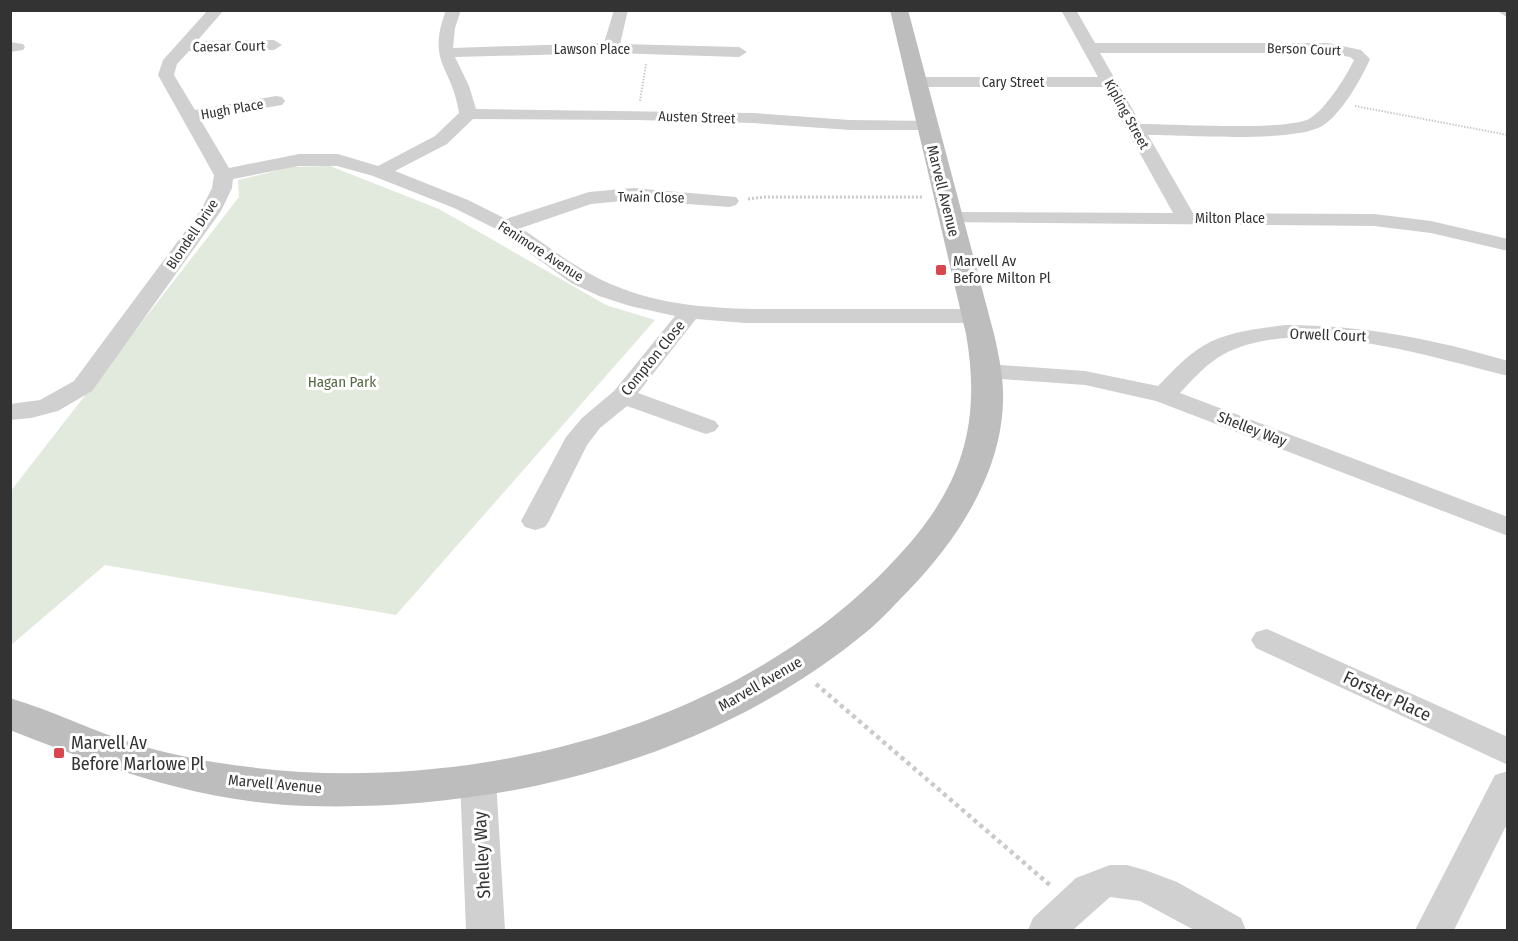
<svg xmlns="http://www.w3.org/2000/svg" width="1518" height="941" font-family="'Fira Sans Condensed',sans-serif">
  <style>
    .green { fill: #e2e9dd }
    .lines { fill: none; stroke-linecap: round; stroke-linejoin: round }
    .path-far2 { stroke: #cacaca; stroke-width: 2; stroke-dasharray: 1.5 1.5; stroke-linecap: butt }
    .path-far1 { stroke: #cacaca; stroke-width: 3; stroke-dasharray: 2 2; stroke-linecap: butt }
    .path { stroke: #cacaca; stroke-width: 4.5; stroke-dasharray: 4 4; stroke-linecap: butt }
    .street { fill: #d0d0d0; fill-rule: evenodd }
    .secondary { fill: #bdbdbd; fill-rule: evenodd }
    .poi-dot { fill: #d8474f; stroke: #fff; stroke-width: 2 }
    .labels { text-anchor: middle; stroke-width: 6; stroke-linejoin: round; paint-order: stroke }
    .far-street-label { font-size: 14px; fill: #333; stroke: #fff }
    .street-label { font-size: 15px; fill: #333; stroke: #fff }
    .poi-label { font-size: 15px; fill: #333; stroke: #fff; text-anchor: start }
    .park-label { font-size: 15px; fill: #556c43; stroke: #fff }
    .near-street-label { font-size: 18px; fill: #333; stroke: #fff }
    .near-poi-label { font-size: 18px; fill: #333; stroke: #fff; text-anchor: start }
  </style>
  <rect width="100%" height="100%" fill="#fff"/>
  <path class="green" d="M330,166L439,209L606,305L655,320L396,615L105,565L11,645L10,492L239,197L238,180L292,167Z"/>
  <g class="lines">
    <path class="path-far2" d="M640,101L646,64
      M1355,106L1508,135"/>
    <path class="path-far1" d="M748,199L765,197H923"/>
    <path class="path" d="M816,684L1051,886"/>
    <path class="street" d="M208,10H224L197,41L274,40L282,45L274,50L189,51L177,64L174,75L195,110L276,96L282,97L285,101L282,105L276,106L200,119L229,168L299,154H338L378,166L435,136L459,113C452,65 426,64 446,10H461L455,28L453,48L604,43L614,10H628L620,44L739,47L747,52L739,57L611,53L455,57L469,86L476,109L753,113L850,120L933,121L936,125L933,129L927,130H850L753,123L637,120L473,119L447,144L395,171L468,200L506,219L589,192L633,188L736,197L739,201L736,205L729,207L633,200L591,204L521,228C551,248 579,271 613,285C676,312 748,309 815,309C869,309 922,309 975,309L983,311L986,316L983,321L975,323H745L696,319L638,393L715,421L719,426L715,431L706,434L697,431L627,406L600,428L587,445L549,521L545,527L535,530L525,527L521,521L566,437L582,418L614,391L675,316L630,306L599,296L571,283L498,230L454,208L373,176L337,166H299L233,179L232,188L221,211L92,391L58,411L31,418L10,420V404L40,400L74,381L201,210L212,188L214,175L158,75L163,60Z
      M1061,10H1076L1095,43H1328L1361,50L1370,59C1362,78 1340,116 1322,126C1294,143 1184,135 1148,135L1193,213L1374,214L1431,221L1508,239V251L1431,233L1374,226L943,222L940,218L943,214L950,212L1173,213L1103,87H916L908,82L916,77H1098ZM1100,53H1328L1350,57L1354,60C1346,77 1325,110 1309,119C1286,131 1173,124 1141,124Z
      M1496,10H1508V18Z
      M10,42L23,44L25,47L23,50L10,52Z
      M1285,325C1362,325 1434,339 1508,361V376C1430,357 1300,314 1224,354C1207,363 1193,379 1180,393L1508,517V536L1156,401L1085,385L987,378L978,376L975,371L978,366L987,364L1085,371L1158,386C1172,372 1186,356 1203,346C1228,331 1258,329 1285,325Z
      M1267,629L1508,737V765L1256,648L1251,640L1256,632Z
      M478,765L490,769L496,779L505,930H466L460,779L466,769Z
      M1508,771V822L1454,930H1415L1495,775Z
      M1110,865H1127L1145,870L1177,882L1241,918L1246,930H1194L1140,901L1110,897L1073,930H1028L1033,918L1076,878Z"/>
    <path class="secondary" d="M890,10H908L994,334C999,356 1004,379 1003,402C1001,473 958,539 910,589C897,602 884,617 870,629C716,758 505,812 307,806C202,803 106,768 10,730V698C53,711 93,731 135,744C188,760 245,768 301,772C502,783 728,722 875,580C951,506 985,442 966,334Z"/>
  </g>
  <g class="poi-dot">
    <rect x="935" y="264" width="12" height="12" rx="3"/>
    <rect x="53" y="747" width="12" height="12" rx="3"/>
  </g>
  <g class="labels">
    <g class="far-street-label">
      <text transform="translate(229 46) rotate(-1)" y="5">Caesar Court</text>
      <text x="592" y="54">Lawson Place</text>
      <text transform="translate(1304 49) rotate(2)" y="5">Berson Court</text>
      <text x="1013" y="87">Cary Street</text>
      <text transform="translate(232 109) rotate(-10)" y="5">Hugh Place</text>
      <text transform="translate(1127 114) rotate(61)" y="5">Kipling Street</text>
      <text transform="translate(697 117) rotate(2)" y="5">Austen Street</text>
      <text transform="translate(651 197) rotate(1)" y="5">Twain Close</text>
      <text x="1230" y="223">Milton Place</text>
      <text transform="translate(192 234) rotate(-56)" y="5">Blondell Drive</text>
      <text transform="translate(541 251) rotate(33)" y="5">Fenimore Avenue</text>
    </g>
    <g class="street-label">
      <text transform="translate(943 191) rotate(76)" y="5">Marvell Avenue</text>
      <text transform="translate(1328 335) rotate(2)" y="5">Orwell Court</text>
      <text transform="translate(653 358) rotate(-51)" y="5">Compton Close</text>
      <text transform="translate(1252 429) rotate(21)" y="5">Shelley Way</text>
      <text transform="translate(760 684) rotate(-30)" y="5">Marvell Avenue</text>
      <text transform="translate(275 784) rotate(5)" y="5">Marvell Avenue</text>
    </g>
    <g class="poi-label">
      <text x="953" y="266">Marvell Av<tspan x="953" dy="17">Before Milton Pl</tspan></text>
    </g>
    <g class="park-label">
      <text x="342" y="387">Hagan Park</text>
    </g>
    <g class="near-street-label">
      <text transform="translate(1387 696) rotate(25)" y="6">Forster Place</text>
      <text transform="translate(482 855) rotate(-93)" y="6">Shelley Way</text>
    </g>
    <g class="near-poi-label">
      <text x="71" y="749">Marvell Av<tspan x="71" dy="21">Before Marlowe Pl</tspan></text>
    </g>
  </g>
  <rect width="1518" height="941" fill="none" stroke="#333333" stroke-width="24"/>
</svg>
